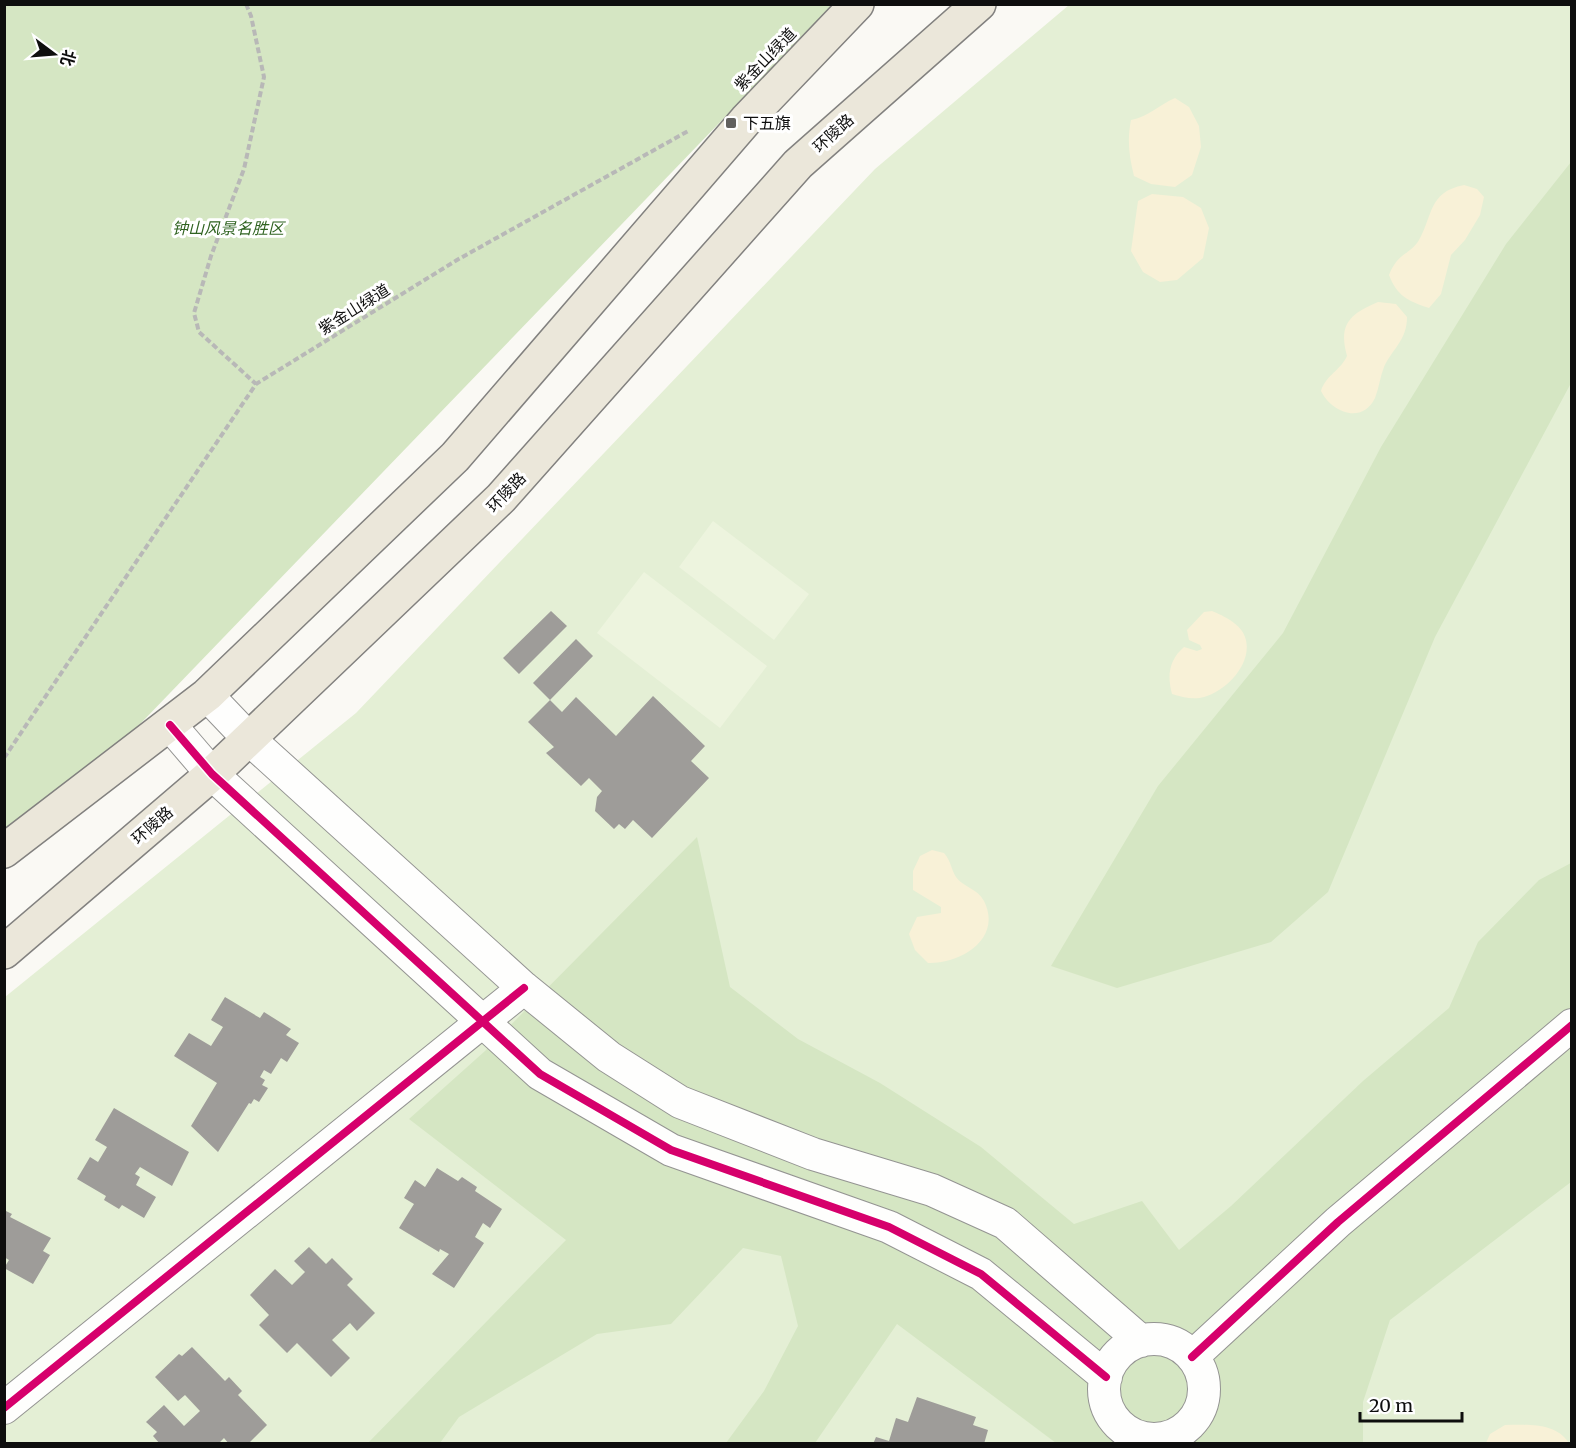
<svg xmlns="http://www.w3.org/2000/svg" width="1576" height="1448" font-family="Merriweather,'Noto Sans SC',serif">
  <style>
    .green { fill: #e4efd5 }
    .forest { fill: #d5e6c3 }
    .sand { fill: #f8f1d7 }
    .pitch { fill: #edf4de }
    .building { fill: #9e9c99 }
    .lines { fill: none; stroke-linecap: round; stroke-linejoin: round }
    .minor-casing { stroke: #949492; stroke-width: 34 }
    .primary-casing { stroke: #82817f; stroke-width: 36 }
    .path { stroke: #b8b8b7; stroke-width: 4; stroke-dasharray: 6 3; stroke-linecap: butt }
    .minor { stroke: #fefefd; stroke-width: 32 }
    .primary { stroke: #ebe7da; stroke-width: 33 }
    .cycleway-casing { stroke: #fff; stroke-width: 11 }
    .cycleway { stroke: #d6006c; stroke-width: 8 }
    .poi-dot { fill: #61605e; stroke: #fff; stroke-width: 2 }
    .labels { text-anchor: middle; stroke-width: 6; stroke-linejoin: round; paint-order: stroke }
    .street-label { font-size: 16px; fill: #0e0e0e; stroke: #fff }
    .poi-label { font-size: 16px; fill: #0e0e0e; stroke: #fff; text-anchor: start }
    .park-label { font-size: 16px; font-style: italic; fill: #306321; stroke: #fff }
  </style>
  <rect width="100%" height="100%" fill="#faf9f4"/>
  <path class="green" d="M1069,5H1571V1443L5,1444V997L356,713L875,169Z"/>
  <path class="forest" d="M5,5H833L63,804L5,840Z
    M1571,162V383L1435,637L1328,892L1271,942L1117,988L1051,966L1158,786L1283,633L1381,447L1506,244Z
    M697,837L730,987L798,1039L880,1083L981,1147L1074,1224L1142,1201L1179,1250L1231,1206L1363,1081L1449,1008L1478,942L1539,880L1571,863V1182L1390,1320L1363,1402V1443H1056L897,1324L815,1443H726L764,1391L798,1326L781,1256L743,1248L671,1324L597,1334L459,1417L440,1443L367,1444L566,1240L409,1119L485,1051Z"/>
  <path class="sand" d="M1175,98L1189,107L1199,126L1201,147L1192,175L1175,187L1151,184L1134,176C1129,156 1127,140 1131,120C1148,117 1159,105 1175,98Z
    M1464,185L1477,189L1484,197L1480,215L1465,240L1451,255L1441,294L1429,308C1408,301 1397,296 1389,275C1398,252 1410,255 1419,240C1433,216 1428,192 1464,185Z
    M1152,194L1183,197L1201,208L1209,228L1203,258L1177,280L1160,282L1143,272L1131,251L1138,201Z
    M1378,302L1396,304L1407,317C1407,340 1393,348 1384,367C1380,377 1379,388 1375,398C1362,425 1331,412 1321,391C1326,375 1341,370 1347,356C1338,324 1350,314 1378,302Z
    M1212,611C1224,616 1241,624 1245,637C1254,662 1227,691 1204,697C1194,700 1181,697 1172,694C1167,675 1169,660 1184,647L1197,651L1202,649L1200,645L1189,640L1187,630L1204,612Z
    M932,850L944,853C951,861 951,869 956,877C963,887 978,889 984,901C1003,939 960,964 928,963L915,950L909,934L917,917L941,913V907L913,890V871L920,856Z
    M1505,1425C1528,1425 1555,1422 1569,1443H1486L1490,1434Z"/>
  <path class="pitch" d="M713,521L809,594L774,640L679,567Z
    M644,572L767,666L720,728L597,633Z"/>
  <path class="building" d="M551,611L567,626L519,674L503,658Z
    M576,639L593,656L550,700L533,683Z
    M653,696L705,746L691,761L709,778L652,838L633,820L625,829L619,824L614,829L595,811L597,797L602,791L589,778L581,786L546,753L554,747L528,722L550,700L562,712L576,697L616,736Z
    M225,997L260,1018L264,1012L291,1029L286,1035L299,1043L287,1062L281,1058L271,1074L264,1070L260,1077L265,1080L262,1085L268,1088L259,1102L254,1099L251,1104L249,1103L218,1152L191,1126L217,1083L174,1056L189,1033L211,1046L223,1027L211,1020Z
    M114,1108L189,1152L172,1186L140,1167L135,1174L140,1177L136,1185L156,1197L144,1218L122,1205L119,1209L104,1200L106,1196L77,1179L90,1157L98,1162L107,1147L95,1140Z
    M437,1168L458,1181L462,1177L477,1187L475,1191L502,1209L490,1228L483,1223L475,1237L484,1243L454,1288L432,1274L449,1254L440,1249L439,1252L399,1228L414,1204L404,1198L415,1180L425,1187Z
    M4,1210L12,1214L10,1217L51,1238L43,1251L50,1255L33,1284L4,1268L9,1260L4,1257Z
    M309,1247L326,1264L332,1258L353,1279L347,1285L375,1313L357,1331L350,1323L332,1340L350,1358L331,1377L297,1343L287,1353L259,1325L269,1315L250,1295L275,1269L292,1285L305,1272L294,1261Z
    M192,1347L225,1381L229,1377L242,1391L238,1395L267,1425L248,1444H229L224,1438L218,1444H160L153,1436L157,1432L146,1422L164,1405L184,1426L200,1411L185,1395L178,1401L155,1377L179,1354L182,1356Z
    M917,1397L976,1417L973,1425L988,1430L984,1444H873L876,1437L889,1441L896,1418L908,1422Z"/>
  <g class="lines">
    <g class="minor-casing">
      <path id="minor" d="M207,695L248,738L524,988L609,1057L680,1102L813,1154L932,1190L1005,1223L1141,1341
        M170,725L212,774L540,1074L671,1150L889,1227L981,1274L1106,1377
        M1104 1389a50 50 0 1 1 100 0a50 50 0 1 1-100 0Z
        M1192,1357L1338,1222L1572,1025
        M4,1408L524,988"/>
    </g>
    <g class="primary-casing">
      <path id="primary" d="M4,851L207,695L455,457L746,120L857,4
        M4,952L212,774L501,498L798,164L979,4"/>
    </g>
    <path class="path" d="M246,4L251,16L264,77L244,169L211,256L194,313L199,332L256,384
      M4,758L256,384L457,260L690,130"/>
    <use href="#minor" class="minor"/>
    <use href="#primary" class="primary"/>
    <g class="cycleway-casing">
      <path id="cycleway" d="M170,725L212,774L540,1074L671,1150L889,1227L981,1274L1106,1377
        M1192,1357L1338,1222L1572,1025
        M4,1408L524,988"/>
    </g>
    <use href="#cycleway" class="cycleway"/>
  </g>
  <rect class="poi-dot" x="725" y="117" width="12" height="12" rx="3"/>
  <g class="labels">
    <g class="street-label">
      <text transform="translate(765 59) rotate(-46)" y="6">紫金山绿道</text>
      <text transform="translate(833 133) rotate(-42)" y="6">环陵路</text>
      <text transform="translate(354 309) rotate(-32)" y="6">紫金山绿道</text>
      <text transform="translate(506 492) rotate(-46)" y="6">环陵路</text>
      <text transform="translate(152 825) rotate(-41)" y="6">环陵路</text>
    </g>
    <g class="poi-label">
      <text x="743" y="129">下五旗</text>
    </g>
    <g class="park-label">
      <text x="228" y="234">钟山风景名胜区</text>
    </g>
  </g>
  <rect width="1576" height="1448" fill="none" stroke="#0e0e0e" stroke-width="12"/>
  <g transform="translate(54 54) rotate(106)" stroke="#ffffff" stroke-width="4.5" paint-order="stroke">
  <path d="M0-4.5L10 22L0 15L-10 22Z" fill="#0e0e0e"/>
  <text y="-9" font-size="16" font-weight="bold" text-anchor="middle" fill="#0e0e0e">北</text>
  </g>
  <path d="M1360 1412v9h102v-9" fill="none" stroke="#0e0e0e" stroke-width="3"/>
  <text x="1369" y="1412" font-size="18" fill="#0e0e0e" stroke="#ffffff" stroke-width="4.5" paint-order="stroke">20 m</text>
</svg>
